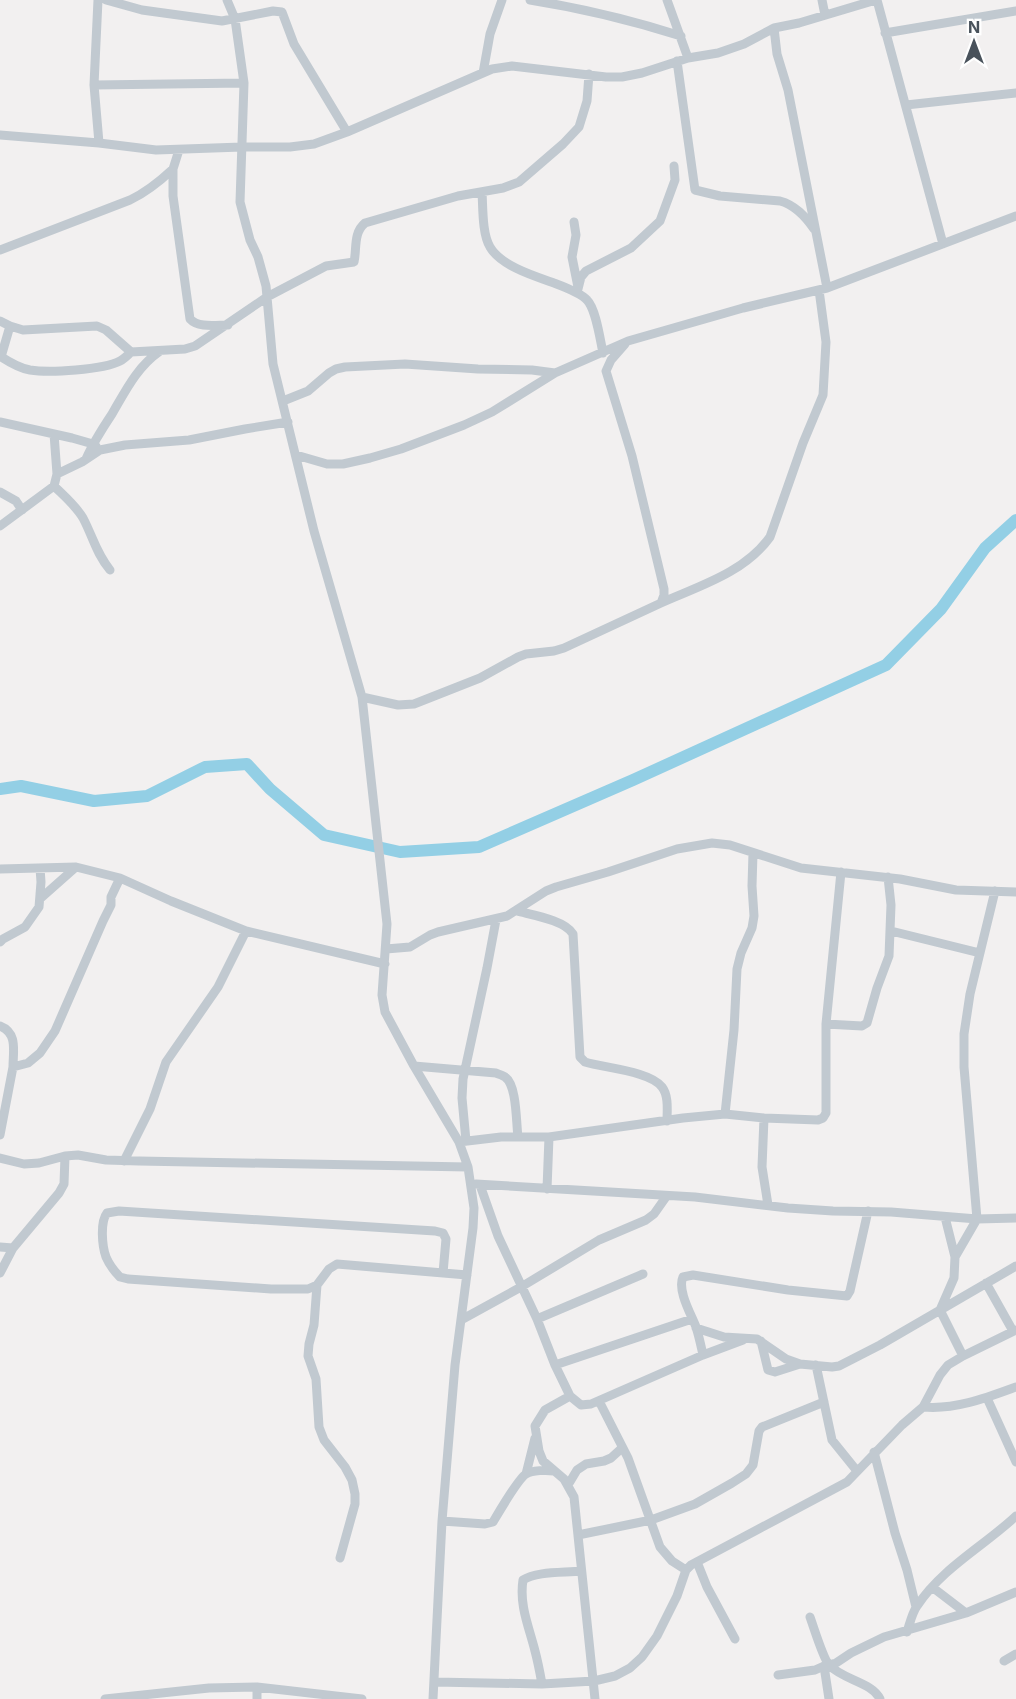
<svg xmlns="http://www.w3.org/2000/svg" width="1016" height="1699" font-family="Inter,sans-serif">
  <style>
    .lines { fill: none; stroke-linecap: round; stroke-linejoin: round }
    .river { stroke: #93cfe5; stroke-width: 12 }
    .minor { stroke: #c1c9d0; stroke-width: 9 }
  </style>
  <rect width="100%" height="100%" fill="#f2f0f0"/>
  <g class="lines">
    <path class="river" d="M0,789L21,786L94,801L147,796L205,767L247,764L270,789L324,835L400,852L479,847L633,780L886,665L941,609L985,548L1016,520"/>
    <path class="minor" d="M98,0L94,85L99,143
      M106,0L142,10L222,21L273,11L282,12L294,44L347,132
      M227,0L235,19L244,83L240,202L250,240L258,257L266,286L273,364L314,531L362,697L387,924L382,995L385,1012L414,1066L459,1142L468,1167L474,1208L473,1228L455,1365L442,1521L433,1699
      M530,0C581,8 631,20 681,36
      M667,0L688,58
      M822,0L825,15
      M877,0L943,244
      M774,28L777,54L788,90L827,288
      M885,33L1016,11
      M677,61L695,190L720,196L780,201C795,205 805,216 814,229
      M483,73L490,34L502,0
      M94,85L244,83
      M906,105L1016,93
      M0,135L99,143L156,150L242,147H290L314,144L347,132L492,69L512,66L606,77H622L642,73L688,58L718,53L744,44L774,28L799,23L876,0
      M179,150L173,169V196L190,319C198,328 216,325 228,325
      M482,192C483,207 482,234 490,247C501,266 534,276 554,283C562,286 581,293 587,300C596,309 600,339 603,353
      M574,222L576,235L572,257L578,287
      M0,250L130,200C147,192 159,182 173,169
      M578,289L581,277L586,271L631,248L660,221L675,180L674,166
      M0,321L10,326L23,330L97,326L106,330L131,352L185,349L195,346L267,297L326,266L354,262C357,249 353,233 365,223L458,196L503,188L519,182L563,144L579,127L587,101L589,74
      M625,344L611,360L606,371L632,456L664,589V595L661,603
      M0,356C9,362 19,368 30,370C49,373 103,370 120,361C124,359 128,355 131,352
      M1,357L10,326
      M283,401L308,391L329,373L336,369L345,367L405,364L478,369L532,370L555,373
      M0,422L72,438L93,444L96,446
      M54,434L57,474
      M296,455L327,464H343L370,458L401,449L464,425L492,412L555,373L628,341L743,308L827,288L1016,216
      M86,459C93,443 102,429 112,414C126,390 137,367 160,351
      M54,486C64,496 76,506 83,518C93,537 96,553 110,570
      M0,492L16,501L22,510
      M0,526L54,486L57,474L82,462L100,450L125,445L189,440L245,429L288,422
      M362,697L398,705L414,704L480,678L518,657L526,654L554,651L564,648C596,633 628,618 661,603C699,586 744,573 770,537L803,443L823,395L826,342L819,290
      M0,869L76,867L120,878L171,901L246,931L385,964
      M41,898L76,867
      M517,911C532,915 565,920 573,934L580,1057L585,1062C604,1068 650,1071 662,1087C669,1096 667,1111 667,1121
      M891,931L980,953
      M0,942L3,939L25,927L39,907L41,882L40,868
      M386,949L410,947L430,935L438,932L507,916L546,891L556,887L608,872L677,849L712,843L730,845L801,868L900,879L956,890L1016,892
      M826,1024L862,1026L867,1023L877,988L889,956L891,905L888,877
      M0,1026C18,1033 13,1051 13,1067
      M414,1066L496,1073C498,1074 504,1076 505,1077C517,1085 516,1122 518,1137
      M725,1114L734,1030L737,969L741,953L752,928L754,916L752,886L753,853
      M764,1118L762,1167L768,1205
      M0,1135L13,1067L28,1063L40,1053L55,1031L103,921L111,905V897L120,878
      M466,1141L462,1098L463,1079L487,968L496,920
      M459,1142L501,1137H549L683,1118L725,1114L764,1118L818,1120L823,1118L826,1113V1024L841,872
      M0,1158L24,1164L39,1163L65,1156L78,1155L106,1160L139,1161L468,1167
      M124,1161L150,1109L166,1062L218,987L246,931
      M476,1184L695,1197L788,1208L833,1211L891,1212L977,1219L1016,1218
      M480,1185L498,1236L537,1319L555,1365L570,1396L545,1410L535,1426L539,1451L543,1461L564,1479L574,1497L595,1699
      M547,1189L549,1137
      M945,1217L955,1257
      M0,1247L13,1248L59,1193L64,1184L65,1156
      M0,1273L13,1248
      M443,1273L446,1239L443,1233L435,1231L119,1211L107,1213C100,1222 102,1246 106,1257C109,1264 115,1272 120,1277L128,1279L271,1289H308L317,1285L329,1269L337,1264L467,1275
      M986,1283L1013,1331
      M317,1285L314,1325L309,1344L308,1356L316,1379L319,1427L324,1440L345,1467L352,1480L355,1494V1504L340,1558
      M940,1310L954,1278L955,1257L977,1219L964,1067V1034L970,994L995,891
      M940,1310L963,1356
      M537,1319L643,1274
      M461,1320L521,1287L599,1240L646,1220L654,1214L666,1197
      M696,1328L724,1337L757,1339L786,1359L800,1364L832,1367L839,1366L880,1345L1016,1266
      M761,1341L768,1370L775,1372L800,1364
      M703,1355C701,1346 699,1336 696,1327C691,1314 677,1290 683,1277L693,1275L788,1290L847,1296L850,1291L868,1211
      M555,1365L692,1319
      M816,1365L832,1440L857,1471
      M570,1396L581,1405L591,1404L703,1355L743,1340
      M987,1398L1016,1462
      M599,1401L628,1458L660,1547L672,1561L686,1570
      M923,1407C955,1410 986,1398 1016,1387
      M874,1452L895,1533L907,1570L916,1607
      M526,1474L535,1438
      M568,1485L577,1470L586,1464L604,1461L611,1458L622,1448
      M442,1521L485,1524L493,1522C499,1512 518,1479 526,1474C532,1470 547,1470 554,1471
      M578,1535L651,1520L695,1504L732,1483L746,1474L753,1465L759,1431L762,1427L824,1402
      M697,1562L707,1587L735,1639
      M932,1587L966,1613
      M810,1617C814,1628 823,1658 829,1665C843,1680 872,1682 880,1699
      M907,1632C910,1623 912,1613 917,1606C942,1568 984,1546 1016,1516
      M1004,1661L1016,1654
      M824,1666L829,1699
      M778,1675L815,1670L824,1666L836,1663L851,1653L884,1637L966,1613L1016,1592
      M435,1682L542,1684L594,1681L615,1676L630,1668L642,1657L657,1636L677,1596L686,1570L691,1565L847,1482L902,1425L923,1407L940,1375L948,1365L963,1356L1016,1330
      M542,1684C540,1673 538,1662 535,1651C529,1627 519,1605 523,1580C536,1571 565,1573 581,1571
      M257,1687V1699
      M105,1699L209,1688L257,1687L362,1699"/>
  </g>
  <g transform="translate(974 42)" stroke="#ffffff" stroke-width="4.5" paint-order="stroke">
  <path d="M0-4.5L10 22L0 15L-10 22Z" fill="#49525b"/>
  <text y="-9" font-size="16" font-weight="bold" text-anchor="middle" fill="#49525b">N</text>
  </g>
</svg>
